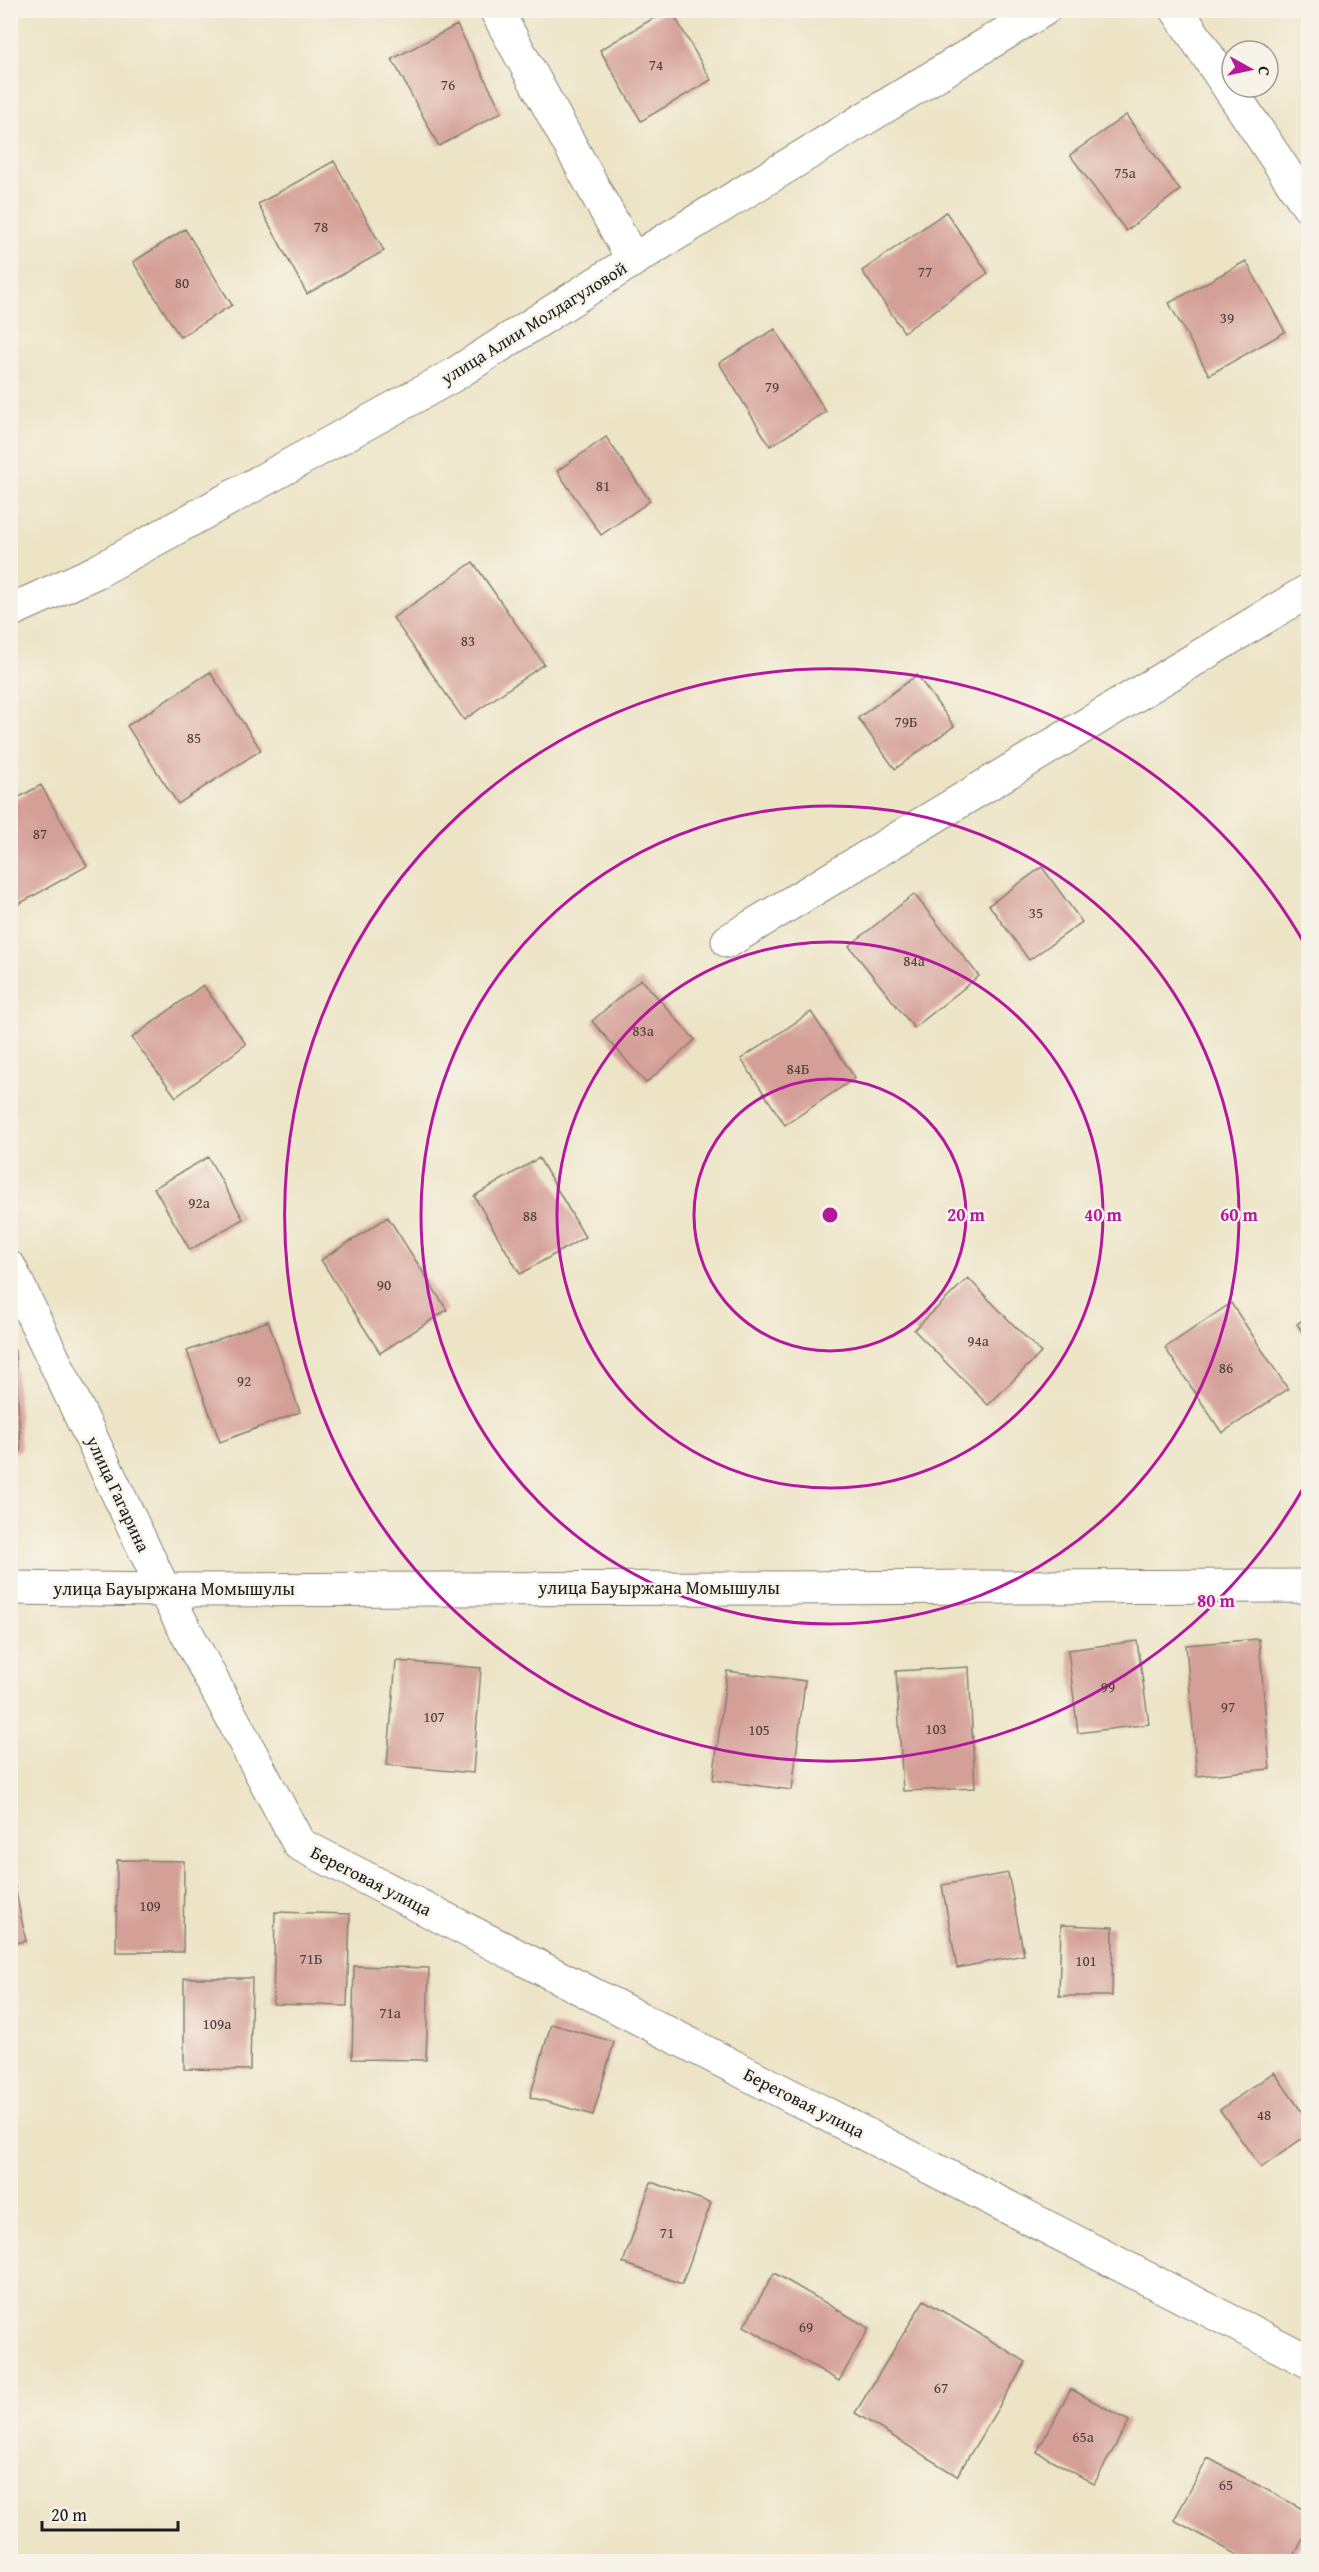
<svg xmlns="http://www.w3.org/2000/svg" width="1319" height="2572" font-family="'Gentium Book Plus',serif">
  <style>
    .building { fill: #d49f97 }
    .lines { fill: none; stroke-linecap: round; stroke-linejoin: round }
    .minor-casing { stroke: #848071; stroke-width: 35 }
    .minor { stroke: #fff; stroke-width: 33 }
    .ring { fill: none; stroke: #b5179e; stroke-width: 3 }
    .labels { text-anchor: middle; stroke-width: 5; stroke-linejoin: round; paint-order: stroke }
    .number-label { font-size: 15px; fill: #4a3d3b }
    .street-label { font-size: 18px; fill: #1c1c1c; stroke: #f7f3e8 }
    .centre { fill: #b5179e; stroke: #f7f3e8; stroke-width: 3 }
    .ring-label { font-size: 18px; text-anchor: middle; font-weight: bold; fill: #b5179e; stroke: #f7f3e8; stroke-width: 5; stroke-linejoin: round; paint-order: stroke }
  </style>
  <rect width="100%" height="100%" fill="#f7f3e8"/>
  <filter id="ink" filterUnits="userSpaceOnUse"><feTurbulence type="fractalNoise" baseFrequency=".0167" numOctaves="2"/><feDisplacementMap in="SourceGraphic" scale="12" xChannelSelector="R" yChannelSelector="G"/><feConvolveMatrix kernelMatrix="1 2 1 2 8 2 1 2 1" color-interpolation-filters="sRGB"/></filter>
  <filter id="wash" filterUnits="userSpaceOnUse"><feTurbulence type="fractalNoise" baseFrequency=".008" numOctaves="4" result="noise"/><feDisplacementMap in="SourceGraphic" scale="24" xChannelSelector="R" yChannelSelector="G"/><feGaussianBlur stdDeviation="1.35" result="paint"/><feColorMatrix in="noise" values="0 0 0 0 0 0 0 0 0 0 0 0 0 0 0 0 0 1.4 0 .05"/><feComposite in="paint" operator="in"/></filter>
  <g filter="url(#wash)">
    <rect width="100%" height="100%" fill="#ede4c6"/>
    <g id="blocks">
      <path class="building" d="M667,10H671L711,80L641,121L600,50Z
        M457,25L502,112L439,146L392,59Z
        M1126,115L1180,190L1126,231L1070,155Z
        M334,161L384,251L307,294L258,204Z
        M946,212L988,273L904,332L862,271Z
        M185,229L232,305L180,337L133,262Z
        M1246,261L1285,332L1209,375L1169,303Z
        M775,329L826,412L770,446L719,363Z
        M606,437L650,501L601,535L557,471Z
        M473,562L544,664L464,720L393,618Z
        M210,672L261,750L178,804L127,726Z
        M917,675L954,726L895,769L858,718Z
        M41,785L87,866L10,909V802Z
        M1042,867L1082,922L1029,960L989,905Z
        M914,894L979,976L914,1028L849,946Z
        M641,979L695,1040L646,1083L592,1021Z
        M203,985L246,1044L176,1097L132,1038Z
        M811,1012L855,1078L785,1125L741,1059Z
        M208,1157L243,1219L190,1250L154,1188Z
        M539,1158L585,1237L520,1274L474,1196Z
        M388,1217L447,1310L380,1353L321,1260Z
        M968,1278L1041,1353L988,1405L914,1330Z
        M1231,1303L1288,1389L1222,1433L1165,1348Z
        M1308,1316V1341L1297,1324Z
        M268,1321L300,1412L220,1442L187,1351Z
        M15,1351L21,1451L10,1452V1352Z
        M1259,1639L1270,1769L1197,1776L1186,1645Z
        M1137,1641L1149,1724L1078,1733L1068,1650Z
        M396,1661L481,1668L473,1773L387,1765Z
        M969,1667L975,1788L903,1791L896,1671Z
        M727,1671L805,1681L792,1790L713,1780Z
        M117,1860L184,1861L183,1952H116Z
        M10,1863L26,1941L10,1944Z
        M1008,1873L1024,1955L957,1968L942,1885Z
        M275,1912L350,1914L347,2006L273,2004Z
        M1061,1925L1113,1927L1112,1996H1059Z
        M354,1966L429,1968L426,2060L352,2059Z
        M184,1978H252L250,2070L184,2069Z
        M551,2024L614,2042L593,2115L530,2097Z
        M1274,2072L1308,2121V2134L1261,2168L1220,2110Z
        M651,2182L711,2203L682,2284L623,2263Z
        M774,2273L869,2328L839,2381L744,2326Z
        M924,2300L1026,2362L957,2476L855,2413Z
        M1071,2389L1129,2421L1094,2484L1037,2452Z
        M1208,2458L1308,2512V2529L1291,2562H1250L1174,2520Z"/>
    </g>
  </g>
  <g filter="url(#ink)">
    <use href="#blocks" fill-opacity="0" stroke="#848071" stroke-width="1.5"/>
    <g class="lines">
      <g class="minor-casing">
        <path id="minor" d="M496,10L633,260
          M1177,10L1308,206
          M10,611L96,572L452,376L633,260L1043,10
          M728,941L1308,591
          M10,1268L164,1590L299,1844L1308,2361
          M10,1588L164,1590L1308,1586"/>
      </g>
      <use href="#minor" class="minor"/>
    </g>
  </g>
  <g class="ring">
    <circle cx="830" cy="1215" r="136"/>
    <circle cx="830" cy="1215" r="273"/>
    <circle cx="830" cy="1215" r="409"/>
    <path d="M1308 1480A546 546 0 1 1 1308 950"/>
  </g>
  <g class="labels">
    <g class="number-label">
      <text x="656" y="70">74</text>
      <text x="448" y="90">76</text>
      <text x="1125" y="178">75а</text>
      <text x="321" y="232">78</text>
      <text x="925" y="277">77</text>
      <text x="182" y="288">80</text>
      <text x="1227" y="323">39</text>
      <text x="772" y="392">79</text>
      <text x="603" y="491">81</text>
      <text x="468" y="646">83</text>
      <text x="906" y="727">79Б</text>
      <text x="194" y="743">85</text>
      <text x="40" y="839">87</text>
      <text x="1036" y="918">35</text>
      <text x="914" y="966">84а</text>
      <text x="643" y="1036">83а</text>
      <text x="798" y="1074">84Б</text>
      <text x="199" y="1208">92а</text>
      <text x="530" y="1221">88</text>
      <text x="384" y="1290">90</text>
      <text x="978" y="1346">94а</text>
      <text x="1226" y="1373">86</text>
      <text x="244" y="1386">92</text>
      <text x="1108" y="1692">99</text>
      <text x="1228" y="1712">97</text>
      <text x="434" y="1722">107</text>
      <text x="936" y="1734">103</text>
      <text x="759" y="1735">105</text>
      <text x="150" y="1911">109</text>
      <text x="311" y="1964">71Б</text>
      <text x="1086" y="1966">101</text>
      <text x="390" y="2018">71а</text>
      <text x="217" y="2029">109а</text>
      <text x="1264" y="2120">48</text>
      <text x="667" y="2238">71</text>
      <text x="806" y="2332">69</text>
      <text x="941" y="2393">67</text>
      <text x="1083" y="2442">65а</text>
      <text x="1226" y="2490">65</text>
    </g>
    <g class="street-label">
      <text transform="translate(534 323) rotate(-32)" y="6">улица Алии Молдагуловой</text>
      <text transform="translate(118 1494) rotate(65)" y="6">улица Гагарина</text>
      <text x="659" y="1594">улица Бауыржана Момышулы</text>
      <text x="174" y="1595">улица Бауыржана Момышулы</text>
      <text transform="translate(371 1881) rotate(27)" y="6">Береговая улица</text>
      <text transform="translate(804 2103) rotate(27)" y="6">Береговая улица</text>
    </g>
  </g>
  <circle cx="830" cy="1215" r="9" class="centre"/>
  <g class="ring-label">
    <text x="966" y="1221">20 m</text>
    <text x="1103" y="1221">40 m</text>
    <text x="1239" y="1221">60 m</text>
    <text x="1216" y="1607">80 m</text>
  </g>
  <rect width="1319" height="2572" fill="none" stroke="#f7f3e8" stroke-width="36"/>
  <g transform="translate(1250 69) rotate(98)"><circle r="28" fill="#f7f3e8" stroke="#9f9d96" stroke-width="1.5"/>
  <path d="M0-4.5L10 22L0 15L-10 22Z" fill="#b5179e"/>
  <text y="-9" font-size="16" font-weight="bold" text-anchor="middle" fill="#1c1c1c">С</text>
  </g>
  <path d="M42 2521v9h136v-9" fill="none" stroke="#1c1c1c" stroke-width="3"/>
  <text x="51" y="2521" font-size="18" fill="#1c1c1c" stroke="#f7f3e8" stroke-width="4.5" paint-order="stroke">20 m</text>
</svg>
